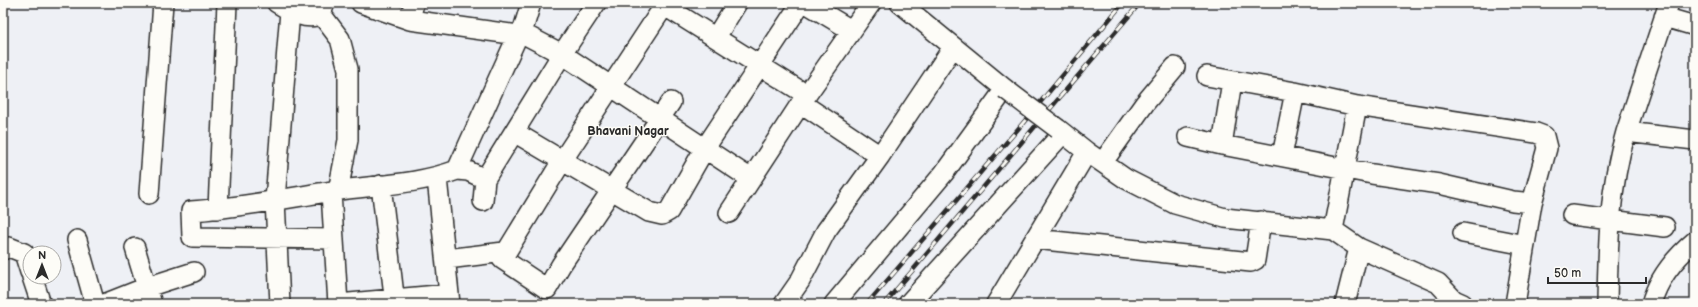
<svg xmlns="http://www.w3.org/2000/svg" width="1698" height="307" font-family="'Balsamiq Sans',sans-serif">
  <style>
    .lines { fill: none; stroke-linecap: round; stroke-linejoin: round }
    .minor-casing { stroke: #2b2b2b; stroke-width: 22 }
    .minor { stroke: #fdfcf7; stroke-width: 19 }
    .rail-casing { stroke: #2b2b2b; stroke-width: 4.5 }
    .rail { stroke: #fdfcf7; stroke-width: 3; stroke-dasharray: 9; stroke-linecap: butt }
    .minor-bridge-casing { stroke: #2b2b2b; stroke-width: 22; stroke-linecap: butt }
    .minor-bridge { stroke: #fdfcf7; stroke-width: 19 }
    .labels { text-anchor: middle; stroke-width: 3; stroke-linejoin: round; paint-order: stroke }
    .neighbourhood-label { font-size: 12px; font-weight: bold; fill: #2b2b2b; stroke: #fdfcf7 }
  </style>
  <rect width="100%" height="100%" fill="#eef0f5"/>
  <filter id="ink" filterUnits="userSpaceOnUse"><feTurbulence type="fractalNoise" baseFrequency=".025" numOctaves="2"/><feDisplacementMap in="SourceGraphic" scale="8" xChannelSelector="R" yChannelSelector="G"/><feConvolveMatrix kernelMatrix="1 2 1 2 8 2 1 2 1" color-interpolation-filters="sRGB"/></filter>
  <g filter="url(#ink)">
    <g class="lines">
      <g class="minor-casing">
        <path id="minor" d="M277,3C290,11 307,22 321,14L325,3
          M361,3L410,20L518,35
          M660,3L807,95
          M666,3L562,161L502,259L547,289L561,265L671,102
          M806,3L851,30
          M321,14L340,39L348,69V140L338,191
          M1664,17L1695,26
          M410,20L414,3
          M522,33L562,54L751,179
          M716,37L737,3
          M1207,76L1295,92L1357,106
          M801,103L880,156
          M1058,129L1087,152L1126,179L1175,204L1225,218L1333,230L1359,248L1438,283L1454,300L1463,304
          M514,132L649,212L662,215L669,211L705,148L801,3
          M1626,132L1669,3
          M1188,137L1222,145L1372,174L1439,184L1513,201L1532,203L1515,304
          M1222,145L1232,81
          M1282,156L1295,92
          M1103,162L1145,103L1175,67
          M457,170L468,171L485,179L562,54L596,3
          M437,178L450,304
          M381,185L395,304
          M331,192L338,304
          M149,194L163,3
          M483,201L485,179
          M218,209L227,3
          M729,213L801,103L871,3
          M1572,215L1665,227
          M1333,230L1357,106L1536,133L1544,136L1547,148L1532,203
          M1463,233L1525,245
          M334,239L192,237L191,211C241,208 291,197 340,190C379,185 420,184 457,170L518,35L522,33L531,3
          M1035,239L1251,262L1255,260L1261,221
          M77,240L95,304
          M135,248L152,304
          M3,250L9,247L24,253L30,272
          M447,259L504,252
          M32,277L41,304
          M104,304L147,287L194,272
          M280,304L275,200L290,11
          M338,304L449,294
          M784,304L800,281L826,231L880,156L953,47
          M834,304L944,173L1005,89L900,3
          M908,304L1063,133
          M996,304L1087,152
          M1345,304L1359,248
          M1607,304C1608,245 1609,188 1626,132L1695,140
          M1651,304C1658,279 1676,257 1695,241"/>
      </g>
      <use href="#minor" class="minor"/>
      <g class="rail-casing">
        <path id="rail" d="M867,304L1018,129L1123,3
          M884,304L1140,3"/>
      </g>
      <use href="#rail" class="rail"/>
      <g class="minor-bridge-casing">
        <path id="minor-bridge" d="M1005,89L1058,129"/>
      </g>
      <use href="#minor-bridge" class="minor-bridge"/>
    </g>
  </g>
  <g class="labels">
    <g class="neighbourhood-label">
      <text x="628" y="135">Bhavani Nagar</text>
    </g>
  </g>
  <rect width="1698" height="307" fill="none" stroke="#fdfcf7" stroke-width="16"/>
  <rect x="8" y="8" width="1682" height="291" fill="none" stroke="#2b2b2b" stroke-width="1.5" filter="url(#ink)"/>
  <g transform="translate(42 265)"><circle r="19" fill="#fdfcf7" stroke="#a9a8a5"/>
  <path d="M0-3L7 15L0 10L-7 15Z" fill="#2b2b2b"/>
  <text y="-6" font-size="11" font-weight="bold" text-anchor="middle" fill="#2b2b2b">N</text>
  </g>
  <path d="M1548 277v6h98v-6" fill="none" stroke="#2b2b2b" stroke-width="2"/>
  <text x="1554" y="277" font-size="12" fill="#2b2b2b" stroke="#fdfcf7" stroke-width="3" paint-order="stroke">50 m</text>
</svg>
